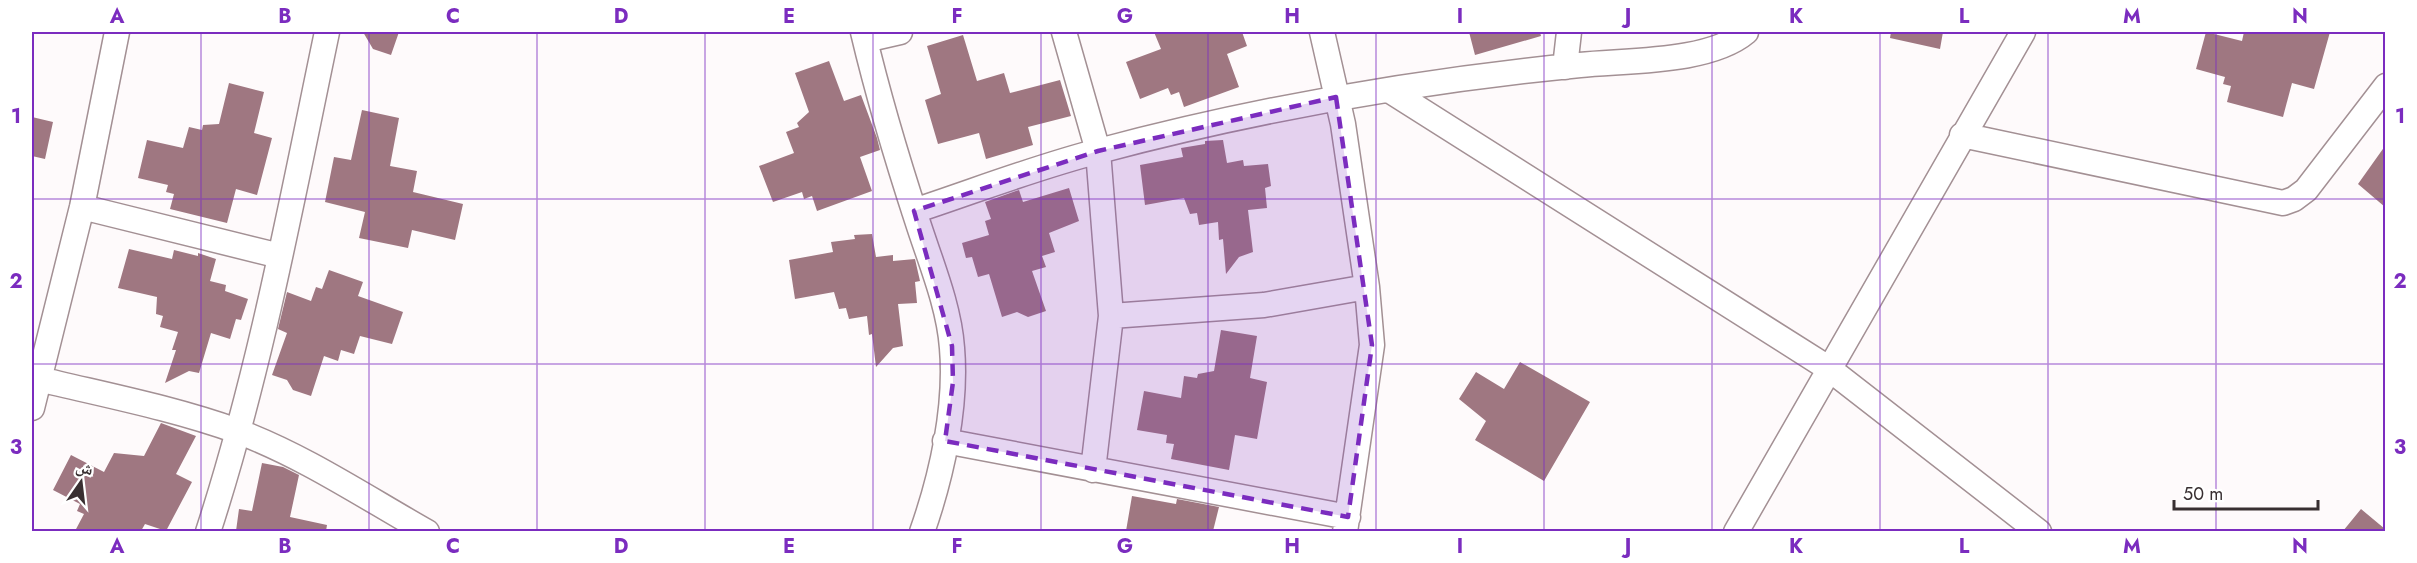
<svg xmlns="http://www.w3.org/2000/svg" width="2417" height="563" font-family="Jost,'Noto Naskh Arabic',sans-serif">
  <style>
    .building { fill: #9f7781 }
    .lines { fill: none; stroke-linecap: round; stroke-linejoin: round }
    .minor-casing { stroke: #a39094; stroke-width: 27 }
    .minor { stroke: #fff; stroke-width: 24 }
    .marked { fill: #7b2cbf; fill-opacity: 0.2; stroke: #7b2cbf; stroke-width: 4.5; stroke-dasharray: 12 8; stroke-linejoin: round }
    .grid { fill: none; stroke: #7b2cbf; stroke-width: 1.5; stroke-opacity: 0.55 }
    .neatline { fill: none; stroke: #7b2cbf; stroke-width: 2 }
    .grid-label { font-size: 20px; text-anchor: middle; font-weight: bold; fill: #7b2cbf }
  </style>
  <rect width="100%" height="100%" fill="#fefafb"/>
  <path class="building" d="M363,32H399L391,55L373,49Z
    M1154,32H1242L1247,46L1227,54L1239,87L1184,107L1179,92L1171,95L1168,88L1140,99L1126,62L1161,49Z
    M1469,32H1540L1541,36L1475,55Z
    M1891,32H1943L1940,49L1890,38Z
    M2206,32L2242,41L2244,32H2330L2314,89L2292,83L2283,117L2227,102L2231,86L2223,84L2225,77L2196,69Z
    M963,35L977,81L1004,73L1010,93L1060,80L1071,116L1028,127L1033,145L986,159L979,133L938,144L925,100L941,94L927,46Z
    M829,61L844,101L861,95L877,138L880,150L860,157L872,191L817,211L812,196L804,199L802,192L773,202L759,166L794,153L786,132L799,127L797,123L809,112L795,73Z
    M229,83L264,92L254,133L272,138L257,195L236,189L227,223L170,209L174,194L166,192L168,185L138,178L147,140L183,148L189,127L202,130L203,125L219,124Z
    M362,110L399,118L390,166L417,171L413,192L463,204L455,240L412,230L408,248L359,238L365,212L325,202L334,157L351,160Z
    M32,117L53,122L45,159L32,156Z
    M1223,140L1227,163L1243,160L1244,166L1268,164L1271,186L1265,188L1267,208L1248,210L1253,252L1239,257L1226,274L1223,239L1219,240L1218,222L1199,225L1197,213L1190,214L1184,198L1145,205L1140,165L1183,157L1181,148L1205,144V141Z
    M2385,146V207L2358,184Z
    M1069,188L1079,221L1049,233L1055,252L1042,256L1046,267L1032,271L1046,311L1028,317L1017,312L1002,317L989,274L978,277L972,257L966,258L962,243L989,235L985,221L991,219L985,202L1019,190L1023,202Z
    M872,234L876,257L893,255V261L915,259L920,281L915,282L917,303L898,304L903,346L893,348L876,367L872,334L869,335L867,316L849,319L846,308L839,309L834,292L795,299L789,260L833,252L831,242L855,239L854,235Z
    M129,249L172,259L174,250L198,256V253L216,259L210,281L226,285L225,291L248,299L241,320L236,319L230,339L211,333L199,373L189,371L165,383L176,350H172L178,332L160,327L163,316L156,314L157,297L118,288Z
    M329,270L363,282L358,296L403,312L392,344L360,336L354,354L341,350L338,361L324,356L311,396L293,390L287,380L272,375L287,333L278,329L287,292L311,301L316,287L322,289Z
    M1221,330L1257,336L1250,378L1267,382L1257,439L1235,435L1229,470L1171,459L1174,444L1166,443L1167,435L1137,430L1144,391L1181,398L1184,376L1197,378L1198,374L1214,371Z
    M1520,362L1590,402L1544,481L1475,440L1486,421L1459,399L1476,372L1504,389Z
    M161,423L196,436L176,474L192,482L166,531L145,524L141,531H75L84,514L77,511L80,504L53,490L71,455L104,472L114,453L144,456Z
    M262,463L283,467L299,475L290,517L327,525L326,531H236L239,509L252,511Z
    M1132,496L1176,504L1177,499L1219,507L1213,531H1126Z
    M2361,509L2385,529V531H2343Z"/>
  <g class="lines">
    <g class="minor-casing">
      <path id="minor" d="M863,32C878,95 897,159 917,220C930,261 949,305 952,348C957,407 942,475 922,532
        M1064,32L1098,151L1111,316L1093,470
        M1322,32L1343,124L1367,287L1372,345L1345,532
        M865,40L900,32
        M1565,67L1569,32
        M1389,90L1828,368L2039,532
        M1962,135L2283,203L2294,199L2306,190L2386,86
        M82,207L280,256
        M914,211C975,191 1036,167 1099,151C1256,109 1418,81 1580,65C1628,60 1709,63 1746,32
        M1111,316L1264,305L1367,287
        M39,379C105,395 173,408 237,431C304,456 365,497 427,532
        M32,408L82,207L117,32
        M945,441L1348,517
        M208,532C261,369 292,199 327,32
        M1736,532L2023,32"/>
    </g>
    <use href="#minor" class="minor"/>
  </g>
  <path class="marked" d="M1336,97L1372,345L1348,517L945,441L953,382L952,346L914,211L1098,151Z"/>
  <path class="grid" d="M201,32V532M369,32V532M537,32V532M705,32V532M873,32V532M1041,32V532M1208,32V532M1376,32V532M1544,32V532M1712,32V532M1880,32V532M2048,32V532M2216,32V532M32,199H2386M32,364H2386"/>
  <rect width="2417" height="563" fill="none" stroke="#ffffff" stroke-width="66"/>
  <g transform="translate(81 482) rotate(14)" stroke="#ffffff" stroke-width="4.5" paint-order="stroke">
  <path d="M0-4.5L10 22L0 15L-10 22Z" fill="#382f31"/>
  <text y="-9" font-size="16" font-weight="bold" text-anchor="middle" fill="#382f31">ش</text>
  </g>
  <path d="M2174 500v9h144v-9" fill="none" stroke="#382f31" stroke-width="3"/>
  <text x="2183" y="500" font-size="18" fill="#382f31" stroke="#ffffff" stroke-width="4.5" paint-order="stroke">50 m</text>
  <rect x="33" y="33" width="2351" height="497" class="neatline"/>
  <g class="grid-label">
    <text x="117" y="23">A</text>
    <text x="285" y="23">B</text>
    <text x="453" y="23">C</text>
    <text x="621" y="23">D</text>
    <text x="789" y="23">E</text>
    <text x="957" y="23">F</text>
    <text x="1125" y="23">G</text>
    <text x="1292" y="23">H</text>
    <text x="1460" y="23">I</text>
    <text x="1628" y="23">J</text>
    <text x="1796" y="23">K</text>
    <text x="1964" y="23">L</text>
    <text x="2132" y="23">M</text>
    <text x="2300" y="23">N</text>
    <text x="16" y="123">1</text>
    <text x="2400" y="123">1</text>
    <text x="16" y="288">2</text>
    <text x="2400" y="288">2</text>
    <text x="16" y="454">3</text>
    <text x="2400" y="454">3</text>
    <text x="117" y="553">A</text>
    <text x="285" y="553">B</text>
    <text x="453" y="553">C</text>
    <text x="621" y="553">D</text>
    <text x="789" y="553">E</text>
    <text x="957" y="553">F</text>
    <text x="1125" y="553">G</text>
    <text x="1292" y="553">H</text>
    <text x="1460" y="553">I</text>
    <text x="1628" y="553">J</text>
    <text x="1796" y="553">K</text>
    <text x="1964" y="553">L</text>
    <text x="2132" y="553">M</text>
    <text x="2300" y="553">N</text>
  </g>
</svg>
